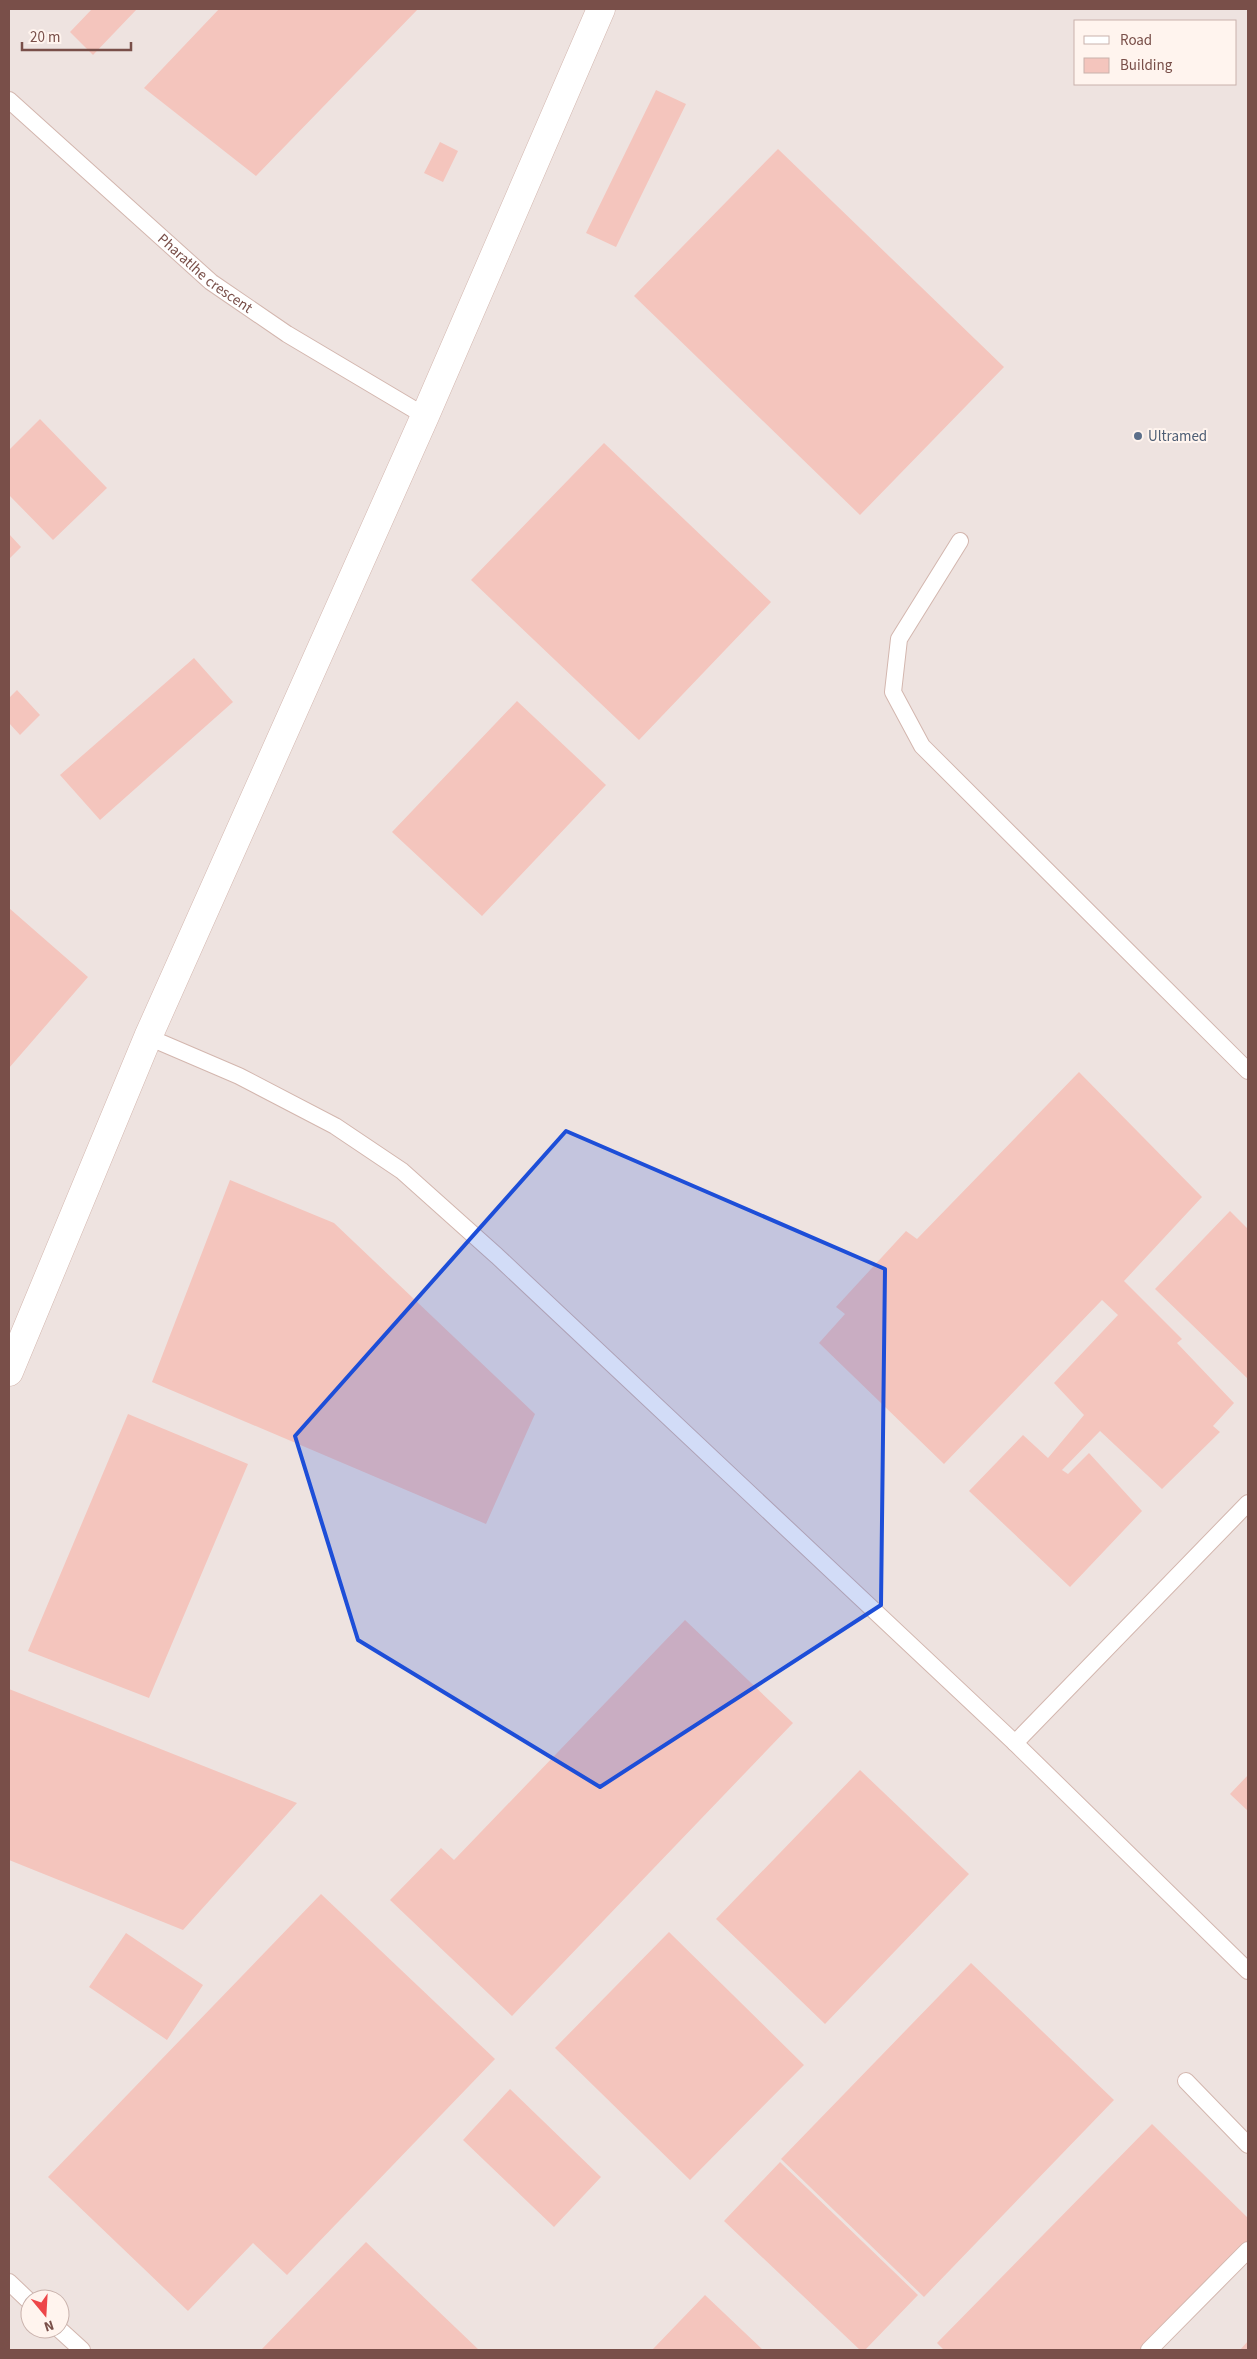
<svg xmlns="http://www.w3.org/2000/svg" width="1257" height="2359" font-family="'Source Sans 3',sans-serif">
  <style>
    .industrial { fill: #eee3e0; fill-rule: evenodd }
    .building { fill: #f4c5bd }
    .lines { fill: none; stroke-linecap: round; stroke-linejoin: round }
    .lane-casing { stroke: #d3b6ae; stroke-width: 18 }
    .street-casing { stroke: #d3b6ae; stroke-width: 29 }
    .lane { stroke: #fff; stroke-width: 16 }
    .street { stroke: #fff; stroke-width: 28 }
    .marked { fill: #1d4ed8; fill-opacity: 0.2; stroke: #1d4ed8; stroke-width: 4; stroke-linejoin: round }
    .service-dot { fill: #5c6f8a; stroke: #fff4ee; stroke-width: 2 }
    .labels { text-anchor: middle; stroke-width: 4; stroke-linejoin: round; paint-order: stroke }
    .street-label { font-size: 15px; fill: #794f49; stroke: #fff4ee }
    .service-label { font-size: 15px; fill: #4e5e75; stroke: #fff4ee; text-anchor: start }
  </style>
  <rect width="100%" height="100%" fill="#fdefe7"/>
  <path class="industrial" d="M9,9H1248V2350H9ZM1076,21H1236V84H1076ZM30,2299H60V2329H30Z"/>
  <path class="building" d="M92,9H137L93,55L70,32Z
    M219,9H418L256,176L144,88Z
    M656,90L686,104L616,247L586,233Z
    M440,142L458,151L443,182L424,173Z
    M778,149L1004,367L860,515L634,296Z
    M40,419L107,488L53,540L9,495V450Z
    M604,443L771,602L639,740L471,580Z
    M9,534L21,547L9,559Z
    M194,658L233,702L100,820L60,775Z
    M17,690L40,715L20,735L9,723V698Z
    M517,701L606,785L482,916L392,832Z
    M9,908L88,977L9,1068Z
    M1079,1072L1202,1197L1124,1281L1182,1339L1177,1343L1234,1403L1213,1426L1220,1432L1162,1489L1100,1431L1062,1470L1068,1474L1089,1453L1142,1511L1070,1587L969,1491L1023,1435L1048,1458L1084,1415L1054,1383L1118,1315L1102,1300L944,1464L819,1343L845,1314L836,1307L906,1231L917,1239Z
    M230,1180L334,1223L535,1414L486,1524L152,1382Z
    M1230,1211L1248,1229V1379L1155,1289Z
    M128,1414L248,1464L149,1698L28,1651Z
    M685,1620L793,1723L512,2016L390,1900L441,1848L454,1860Z
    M9,1689L297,1803L183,1930L9,1860Z
    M860,1770L969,1874L825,2024L716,1919Z
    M1248,1775V1811L1230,1794Z
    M321,1894L495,2059L287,2275L253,2243L188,2311L48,2177Z
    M669,1932L804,2065L690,2180L555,2048Z
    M126,1933L203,1985L167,2040L89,1987Z
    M971,1963L1114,2100L924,2297L781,2159Z
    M510,2089L601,2177L554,2227L463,2140Z
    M1152,2124L1248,2218V2242L1141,2350H944L937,2343Z
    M780,2162L918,2295L865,2350H860L724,2221Z
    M366,2242L479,2350H261Z
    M705,2295L763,2350H652Z
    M1248,2341V2350H1240Z"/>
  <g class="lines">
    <g class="lane-casing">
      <g id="lane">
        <path id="s1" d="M9,100L211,282L287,334L425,416"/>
        <path d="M960,541L899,639L893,692L922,746L1248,1071"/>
        <path d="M148,1037L239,1076L335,1126L402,1171L497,1256L1015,1743L1248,1971"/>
        <path d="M1015,1743L1248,1503"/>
        <path d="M1186,2081L1248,2145"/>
        <path d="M9,2282L30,2302"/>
        <path d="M59,2329L82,2350"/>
        <path d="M1149,2350L1248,2250"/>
      </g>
    </g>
    <g class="street-casing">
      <path id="street" d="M9,1372L148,1037L425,416L601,9"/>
    </g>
    <use href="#lane" class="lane"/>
    <use href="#street" class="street"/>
  </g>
  <path class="marked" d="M566,1131L885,1269L881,1605L600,1787L358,1640L295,1436Z"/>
  <circle class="service-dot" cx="1138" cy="436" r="5"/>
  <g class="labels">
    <g class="street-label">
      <text dy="5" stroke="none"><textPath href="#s1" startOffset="262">Pharatlhe crescent</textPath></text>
    </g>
    <g class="service-label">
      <text x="1148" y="441">Ultramed</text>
    </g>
  </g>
  <rect width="1257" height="2359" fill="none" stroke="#794f49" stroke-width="20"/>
  <rect x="1074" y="20" width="162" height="65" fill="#fff4ee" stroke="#c9b2ac"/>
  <rect x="1084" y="36" width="25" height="8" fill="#ffffff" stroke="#c9b2ac"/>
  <text x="1120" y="45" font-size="15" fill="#794f49">Road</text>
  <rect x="1084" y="58" width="25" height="15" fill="#f4c5bd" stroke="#c9b2ac"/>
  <text x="1120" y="70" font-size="15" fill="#794f49">Building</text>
  <g transform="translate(45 2314) rotate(162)"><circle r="24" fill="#fff4ee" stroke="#c9b2ac"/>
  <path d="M0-4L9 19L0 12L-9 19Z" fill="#ed4649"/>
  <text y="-8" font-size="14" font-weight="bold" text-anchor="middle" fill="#794f49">N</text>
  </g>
  <path d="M22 42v8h109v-8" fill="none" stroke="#794f49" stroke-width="2.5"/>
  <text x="30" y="42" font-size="15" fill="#794f49" stroke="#fff4ee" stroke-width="4" paint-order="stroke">20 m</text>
</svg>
